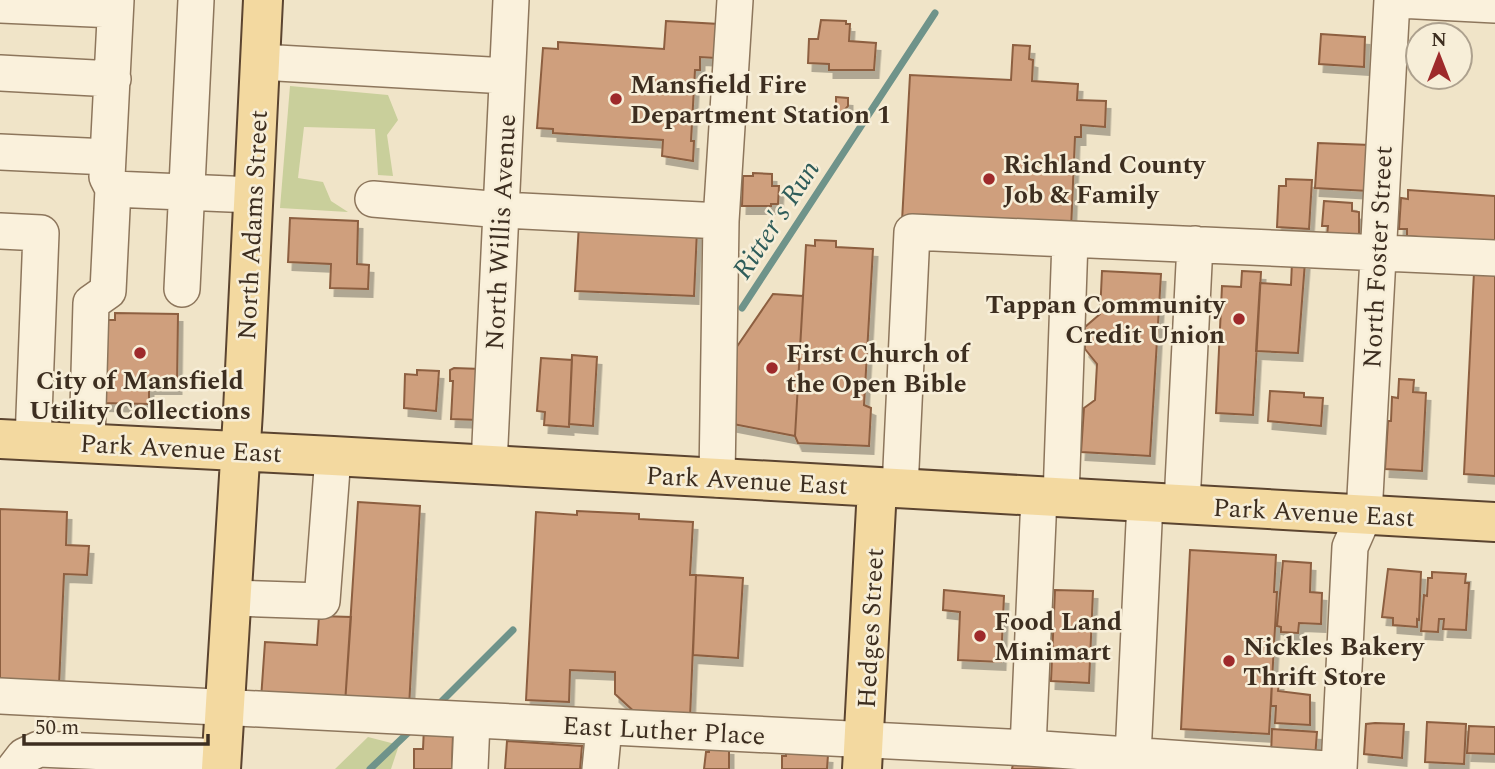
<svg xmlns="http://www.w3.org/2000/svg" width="1495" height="769" font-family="Spectral,serif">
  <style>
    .green { fill: #c9cf9b }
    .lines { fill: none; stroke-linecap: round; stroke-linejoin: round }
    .stream { stroke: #6f938a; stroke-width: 7 }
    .building { fill: #cf9f7d; stroke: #8d5f41; stroke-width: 2; filter: url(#shadow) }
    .minor-casing { stroke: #8d765c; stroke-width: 38 }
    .major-casing { stroke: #5b4430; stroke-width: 42 }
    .minor { stroke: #faf1dc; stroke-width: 35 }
    .major { stroke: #f3d9a0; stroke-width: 38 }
    .poi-dot { fill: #9e2a2b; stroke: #f7eed8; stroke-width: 2.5 }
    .labels { text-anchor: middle; stroke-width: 5; stroke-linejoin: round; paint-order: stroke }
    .poi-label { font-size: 26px; font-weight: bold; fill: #3d2e20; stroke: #f7eed8; text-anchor: start }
    .street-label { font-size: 26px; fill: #3d2e20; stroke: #f7eed8 }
    .water-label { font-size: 28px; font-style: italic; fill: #2f5d5a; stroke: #f7eed8 }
  </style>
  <defs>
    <filter id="shadow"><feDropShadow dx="4.5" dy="8" stdDeviation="0" flood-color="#0004"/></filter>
  </defs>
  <rect width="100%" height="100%" fill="#f0e4c8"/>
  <path class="green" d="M290,86L388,95L398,120L387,135L393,176L378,175L375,129L304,127L298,178L323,182L331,201L348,212L280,208Z
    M368,737L399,745L391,769H335Z"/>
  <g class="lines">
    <path class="stream" d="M742,308L935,13
      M437,706L513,630
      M370,769L413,728"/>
  </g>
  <path class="building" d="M821,20L846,21V24H850L849,41L876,43L874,70H829V64L808,63L809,39H818Z
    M666,21L719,24L716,58L700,57V70H695L691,141H694L693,161L662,156L663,140L553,133V129L537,128L543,48L558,49V42L664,49Z
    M1321,34L1365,37L1364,67L1319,64Z
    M1013,45L1030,46L1029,59L1033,60L1032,81L1078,84L1077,100L1106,101L1105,127L1081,125V137H1075L1071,230L902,221L910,75L1011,80Z
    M836,97L848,98V106L843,112H836Z
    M1318,143L1370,145L1368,191L1315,188Z
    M753,173L772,174V186H779L778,204H771V206H742L743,176H753Z
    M1286,179L1312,180L1309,229L1277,227L1279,186H1286Z
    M1408,190L1495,196V244L1407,236V229H1399L1401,198L1408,199Z
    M1324,201L1352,203V211L1359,212V237L1327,236L1328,226H1322Z
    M290,218L358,221L357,264L369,265L368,289L330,288L331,264L288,262Z
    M579,224L697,230L694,296L575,291Z
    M815,240L836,241V247L873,249L864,405L871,408L869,446L798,443L795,436L806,245L815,246Z
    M1292,262H1305L1298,353L1256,351L1260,283L1291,285Z
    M1102,271L1161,274L1150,456L1081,452L1084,408L1095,400L1097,364L1085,349V327L1100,314Z
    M1242,271L1261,272L1253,415L1216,413L1222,286L1241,287Z
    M1474,272L1495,273V476L1464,474Z
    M773,294L803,296L795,436L733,424L736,348Z
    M115,313L178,314L177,386H149V404L101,403L102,320H115Z
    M572,355L597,357L593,426L569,424Z
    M541,358L572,360L569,427L544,425L545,412L537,411Z
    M454,368L481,369L479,420L451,419L453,381H450V370Z
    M417,370L439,371L436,411L404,408L405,374L417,375Z
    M1399,379L1414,380L1413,392L1426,393L1422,471L1385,469L1388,421H1391L1392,397L1398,398Z
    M1270,391L1304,393V397L1323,398L1321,426L1268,421Z
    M358,502L420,506L409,707L345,704Z
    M0,509L67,512L66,545L89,546L87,575L64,574L59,685L0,683Z
    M577,511L639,514V519L693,522L690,575H696L690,718L639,716L615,694V672L570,670L569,702L526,700L536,512L577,515Z
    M1190,550L1276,555L1274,592H1277L1269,734L1181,729Z
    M1283,561L1311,563L1310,592L1322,593L1321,624L1299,623L1298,633L1281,632V627L1277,626Z
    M1388,569L1421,572L1419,620L1417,619V627L1393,625V618L1382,617Z
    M1432,572L1466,574L1465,583H1469L1466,630L1443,629L1444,619H1439L1438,632L1421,631L1424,595L1427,596L1428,578H1432Z
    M696,575L743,578L738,658L693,655Z
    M944,590L1004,596L1001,662L958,660L960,612L943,610Z
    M1055,590L1093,591L1089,683L1051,681Z
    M319,616L351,617L345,704L261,699L265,642L317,645Z
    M1272,682H1279L1278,691L1310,695V725L1275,723L1276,706H1271Z
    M1427,722L1466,724L1464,764L1425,762Z
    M1375,723L1404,724L1402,758L1364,754L1366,724Z
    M1469,726L1495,727V754L1467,753Z
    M424,727L453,733L452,769H414V749H423Z
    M1272,729L1317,732L1315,758L1271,755Z
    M507,741L582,746L580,769H505Z
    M709,746L729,747V769H704L706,752H709Z
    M786,752L828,755L827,769H782V756H786Z
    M1013,764L1086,769H1012Z"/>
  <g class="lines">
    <g class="minor-casing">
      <path id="minor" d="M1398,0L1495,5
        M0,5L115,10
        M260,62L507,76
        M0,73L113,79
        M0,152L108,157L116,0
        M113,189L253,195
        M373,199L502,210L721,221
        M0,231L41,233L33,441
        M182,289L196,0
        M87,444L91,303L108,291L113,189L107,177L108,157
        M489,465L511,0
        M717,479L721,221L735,0
        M900,489L912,232L1495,258
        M1061,498L1070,240
        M1182,504L1195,244
        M231,598L322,601L333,456
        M0,696L1028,748L1327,769
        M1028,748L1039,497
        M1133,756L1145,502
        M14,769L24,756L39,749L222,757
        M470,769L472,721
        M600,769L604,727
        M1339,769L1350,547L1364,515L1392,0"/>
    </g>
    <g class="major-casing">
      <path id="major" d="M0,439L333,456L1495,522
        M221,769L243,411L263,0
        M862,769L877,488"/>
    </g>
    <use href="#minor" class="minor"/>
    <use href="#major" class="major"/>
  </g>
  <g class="poi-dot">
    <circle cx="616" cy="99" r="7"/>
    <circle cx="989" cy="179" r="7"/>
    <circle cx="1239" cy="319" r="7"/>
    <circle cx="140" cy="353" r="7"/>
    <circle cx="772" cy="368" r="7"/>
    <circle cx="980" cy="636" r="7"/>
    <circle cx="1229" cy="661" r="7"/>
  </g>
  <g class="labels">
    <g class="poi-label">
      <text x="630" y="93">Mansfield Fire<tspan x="630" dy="30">Department Station 1</tspan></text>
      <text x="1003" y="173">Richland County<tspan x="1003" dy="30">Job &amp; Family</tspan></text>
      <text x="1225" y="313" text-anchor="end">Tappan Community<tspan x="1225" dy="30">Credit Union</tspan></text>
      <text x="786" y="362">First Church of<tspan x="786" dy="30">the Open Bible</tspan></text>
      <text x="140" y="389" text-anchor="middle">City of Mansfield<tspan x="140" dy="30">Utility Collections</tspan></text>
      <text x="994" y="630">Food Land<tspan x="994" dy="30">Minimart</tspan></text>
      <text x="1243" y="655">Nickles Bakery<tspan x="1243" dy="30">Thrift Store</tspan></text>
    </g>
    <g class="street-label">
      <text transform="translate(252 225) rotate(-87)" y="9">North Adams Street</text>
      <text transform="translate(500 232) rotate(-87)" y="9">North Willis Avenue</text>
      <text transform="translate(1377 257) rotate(-87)" y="9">North Foster Street</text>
      <text transform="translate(181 448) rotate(3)" y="9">Park Avenue East</text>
      <text transform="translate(747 480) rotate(3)" y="9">Park Avenue East</text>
      <text transform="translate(1314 512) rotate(3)" y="9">Park Avenue East</text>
      <text transform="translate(870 628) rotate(-87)" y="9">Hedges Street</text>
      <text transform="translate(664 730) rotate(3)" y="9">East Luther Place</text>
    </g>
    <g class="water-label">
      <text transform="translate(775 219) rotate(-57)" y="10">Ritter's Run</text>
    </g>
  </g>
  <g transform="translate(1439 56)"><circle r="33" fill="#f7eed8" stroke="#ada18e" stroke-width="2"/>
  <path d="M0-5L12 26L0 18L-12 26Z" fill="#9e2a2b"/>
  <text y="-10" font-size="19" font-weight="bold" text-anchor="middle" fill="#3d2e20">N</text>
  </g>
  <path d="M24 734v10h184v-10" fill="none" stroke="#3d2e20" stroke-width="3.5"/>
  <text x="35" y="734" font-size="21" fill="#3d2e20" stroke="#f7eed8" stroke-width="5" paint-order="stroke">50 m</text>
</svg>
